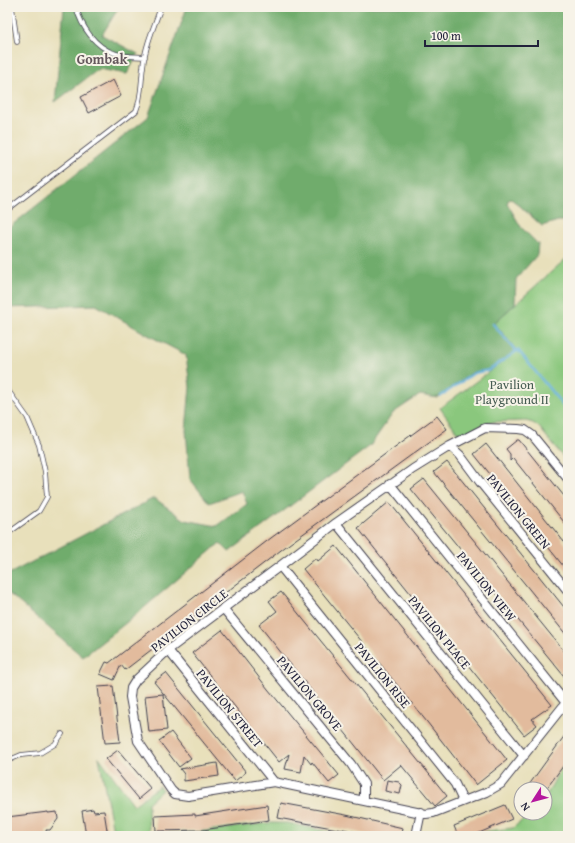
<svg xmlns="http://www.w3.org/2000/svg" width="575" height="843" font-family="'Gentium Book Plus',serif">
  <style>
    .green { fill: #8ac77d; stroke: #56745c }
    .forest { fill: #6fac6c; stroke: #486754 }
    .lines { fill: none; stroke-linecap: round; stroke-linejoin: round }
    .stream { stroke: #63b1dd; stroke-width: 2.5 }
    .building { fill: #e2bb9d }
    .lane-casing { stroke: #403e4e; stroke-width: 5.5 }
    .street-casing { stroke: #403e4e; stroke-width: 10 }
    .lane { stroke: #fff; stroke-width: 4 }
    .street { stroke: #fff; stroke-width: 8 }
    .labels { text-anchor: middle; stroke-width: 4; stroke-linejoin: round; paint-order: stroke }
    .park-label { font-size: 13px; fill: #465c52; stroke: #f7f3e8 }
    .street-label { font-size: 13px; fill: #22223b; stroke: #f7f3e8 }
    .neighbourhood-label { font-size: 14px; font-weight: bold; fill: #65585d; stroke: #f7f3e8 }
  </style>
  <rect width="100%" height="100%" fill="#f7f3e8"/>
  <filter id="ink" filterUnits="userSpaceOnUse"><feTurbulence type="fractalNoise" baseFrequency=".025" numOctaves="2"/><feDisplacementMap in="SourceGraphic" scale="8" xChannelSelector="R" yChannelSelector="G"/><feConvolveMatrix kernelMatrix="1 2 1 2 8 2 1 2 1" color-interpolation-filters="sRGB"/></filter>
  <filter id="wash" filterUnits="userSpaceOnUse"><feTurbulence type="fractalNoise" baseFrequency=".012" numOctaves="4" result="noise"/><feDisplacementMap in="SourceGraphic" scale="16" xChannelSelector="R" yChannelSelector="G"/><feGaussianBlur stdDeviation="0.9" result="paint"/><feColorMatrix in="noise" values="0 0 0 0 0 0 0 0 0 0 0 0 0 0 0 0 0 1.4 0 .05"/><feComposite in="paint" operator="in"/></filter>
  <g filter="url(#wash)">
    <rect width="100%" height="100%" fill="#e8e0bb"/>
    <path class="green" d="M568,257V456L566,461L539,427L533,423L526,421L489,422L460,436L440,408L517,351L494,323Z
      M99,757L134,805L159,786L162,790L148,803L149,833L195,832L269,823H288L348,836H114Z
      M568,758V836H473L479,832L513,828L531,813H545V798L563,764Z"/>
    <path class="forest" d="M64,7H119L102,35L138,54L127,74L99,69L55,102Z
      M187,7H568V221H558L542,226L520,206L510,198L507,203L521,227L538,244L537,255L516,279L515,304L494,323L517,351L488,370L473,372L437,398L420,395L393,413L370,446L229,552L220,543L132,618L83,657L7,592V575L154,498L185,520L217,526L247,504L242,491L209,503L190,479L186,430L190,387L186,355L148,335L96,305L7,308V229L148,117Z"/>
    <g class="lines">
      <path class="stream" d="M493,324L516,351
        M517,350H518L568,412
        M441,396L474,373L489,370L517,351"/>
    </g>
    <g id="blocks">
      <path class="building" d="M113,80L121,96L89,113L81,97Z
        M437,416L447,429L285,547L125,670L121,665L114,680L100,674L106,662L109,663L271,538Z
        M517,440H519L568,501V527L513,458L510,461V454L506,449Z
        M486,444L568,547V572L474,454Z
        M447,462L568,612V637L434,472Z
        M424,479L568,656V681L411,489Z
        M389,502L552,705L532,719L537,725L524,735L358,528Z
        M336,546L507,760L476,785L427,722L303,569L316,558L318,561Z
        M281,592L447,796L435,806L401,765L383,780L259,625L277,611L269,601Z
        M222,630L268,689L339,775L329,783L312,762L311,764L304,755L301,772L285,769L289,754L279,762L192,653Z
        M166,673L246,772L235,781L154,682Z
        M113,686L120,742L105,743L98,687Z
        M163,694L167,730L149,732L145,696Z
        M568,731V759L561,769L546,789H526Z
        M171,732L191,758L179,767L159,741Z
        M118,750L151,789L139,799L106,759Z
        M217,763L219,776L184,781V774L180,769Z
        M387,780L399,782L402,785L400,794L385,791Z
        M521,796V810L514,805Z
        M281,803L346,815L403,828L401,836H373L343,829V830L278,818Z
        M267,805L269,820L203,830L156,831L155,816L195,814V816Z
        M505,805L512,819L472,836H458L454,826Z
        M93,809L94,812L104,811L108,836H86L82,811Z
        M48,812V813L57,812L58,819L50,830H46L47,836H7V817Z"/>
    </g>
  </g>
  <g filter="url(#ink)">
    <use href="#blocks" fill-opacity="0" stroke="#403e4e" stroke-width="1"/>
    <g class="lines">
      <g class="lane-casing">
        <path id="lane" d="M12,7L17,42
          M76,7C81,26 95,47 114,53C124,57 134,56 145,57
          M7,210L136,111C142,97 141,82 143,67C145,47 154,26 161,7
          M7,389L27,417L39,445L45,472L47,497L39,511L7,534
          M7,761L21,755L40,753L55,744L62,734"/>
      </g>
      <g class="street-casing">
        <path id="street" d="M450,446L460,455L480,482L568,591
          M568,479L532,435L525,430L518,429L485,428L450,446L413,469L336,523L280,566L168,650L136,680L131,688L130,697L138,741L171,790L175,794L188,796L274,782L426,814L433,813L487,792L501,784L568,700
          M390,484L566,703
          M336,523L524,756
          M280,566L455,784L463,801
          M223,608L351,764L364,784V800
          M168,650L274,782
          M416,836L421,812"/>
      </g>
      <use href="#lane" class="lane"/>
      <use href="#street" class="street"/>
    </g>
  </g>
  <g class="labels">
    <g class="park-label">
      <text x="512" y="389">Pavilion<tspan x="512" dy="15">Playground II</tspan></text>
    </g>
    <g class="street-label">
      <text transform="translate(519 511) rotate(51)" y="5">PAVILION GREEN</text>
      <text transform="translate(487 586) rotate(51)" y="5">PAVILION VIEW</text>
      <text transform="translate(189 620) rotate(-38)" y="5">PAVILION CIRCLE</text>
      <text transform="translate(440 632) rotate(51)" y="5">PAVILION PLACE</text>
      <text transform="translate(383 675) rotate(51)" y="5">PAVILION RISE</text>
      <text transform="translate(310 693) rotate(50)" y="5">PAVILION GROVE</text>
      <text transform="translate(230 708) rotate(51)" y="5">PAVILION STREET</text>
    </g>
    <g class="neighbourhood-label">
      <text x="102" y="64">Gombak</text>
    </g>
  </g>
  <rect width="575" height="843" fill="none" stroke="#f7f3e8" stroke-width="24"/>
  <g transform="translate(533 801) rotate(234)"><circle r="19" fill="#f7f3e8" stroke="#a29fa3"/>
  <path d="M0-3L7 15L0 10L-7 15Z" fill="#b5179e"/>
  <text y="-6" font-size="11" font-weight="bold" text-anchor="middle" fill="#22223b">N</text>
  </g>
  <path d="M425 40v6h113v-6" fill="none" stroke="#22223b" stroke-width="2"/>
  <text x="431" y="40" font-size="12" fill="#22223b" stroke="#f7f3e8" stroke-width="3" paint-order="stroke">100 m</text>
</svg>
